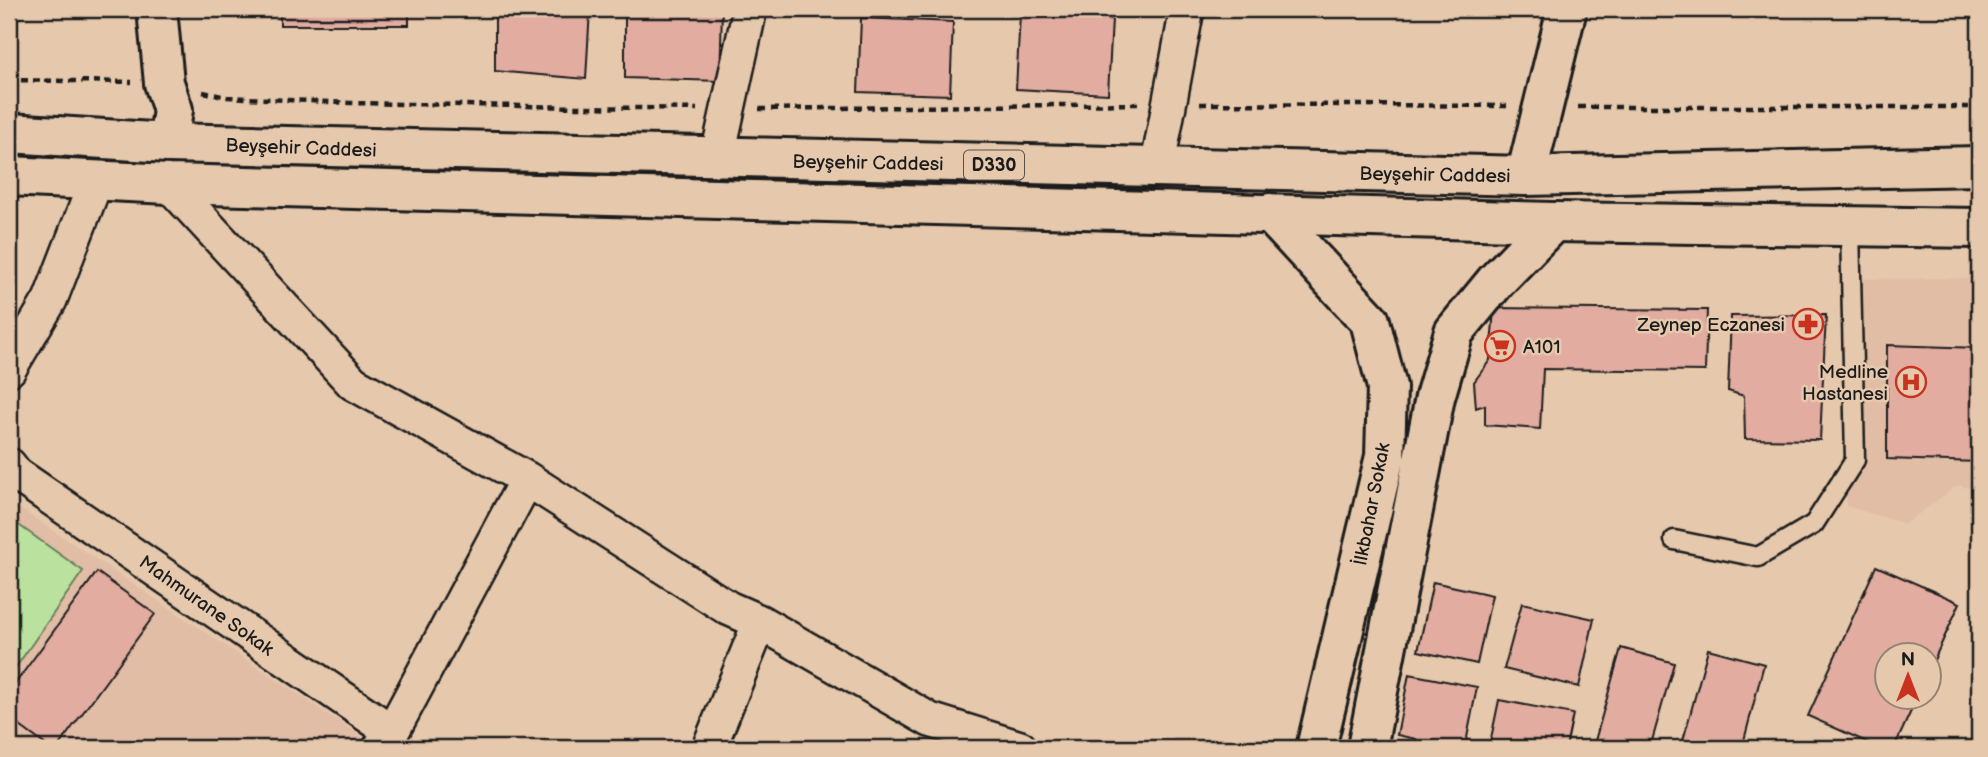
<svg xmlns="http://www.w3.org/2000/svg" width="1988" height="757" font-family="'Balsamiq Sans',sans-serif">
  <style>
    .built { fill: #e1bda6 }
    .green { fill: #bae29e; stroke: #6b7f5d; stroke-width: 2 }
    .building { fill: #e2aca0; stroke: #1c1c1c; stroke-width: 2 }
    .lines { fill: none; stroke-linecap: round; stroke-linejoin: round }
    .service-casing { stroke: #1c1c1c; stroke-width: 23 }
    .minor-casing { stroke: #1c1c1c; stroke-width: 38 }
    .tertiary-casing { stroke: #1c1c1c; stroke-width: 44 }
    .trunk-casing { stroke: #1c1c1c; stroke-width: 44 }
    .path { stroke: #1c1c1c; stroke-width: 4.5; stroke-dasharray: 7 5; stroke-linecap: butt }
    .service { stroke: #e6c9ad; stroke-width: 18 }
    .minor { stroke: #e6c9ad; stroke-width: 33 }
    .tertiary { stroke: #e6c9ad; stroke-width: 38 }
    .trunk { stroke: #e6c9ad; stroke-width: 38 }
    .labels { text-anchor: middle; stroke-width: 5; stroke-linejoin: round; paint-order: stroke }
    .shield { fill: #e6c9ad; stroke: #595048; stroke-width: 2 }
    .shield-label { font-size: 18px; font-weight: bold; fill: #1c1c1c }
    .street-label { font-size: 19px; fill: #1c1c1c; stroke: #e6c9ad }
    .poi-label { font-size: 19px; fill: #1c1c1c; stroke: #e6c9ad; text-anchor: end }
  </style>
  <rect width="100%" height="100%" fill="#e6c9ad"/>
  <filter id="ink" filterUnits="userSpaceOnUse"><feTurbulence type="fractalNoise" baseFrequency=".0143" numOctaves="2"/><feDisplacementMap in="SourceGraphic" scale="14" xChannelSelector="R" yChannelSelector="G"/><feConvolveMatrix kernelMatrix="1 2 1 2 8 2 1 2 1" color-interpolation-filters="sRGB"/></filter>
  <g filter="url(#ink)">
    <path class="built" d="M1979,278V491L1958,485L1905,524L1846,506L1841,279Z
      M9,501L373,744L370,748H9Z"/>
    <path class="green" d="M9,518L83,571L9,677Z"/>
    <path class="building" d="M280,9H409V25H280Z
      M495,9H590L586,79L495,71Z
      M625,9H722L720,81L625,78Z
      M1020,14L1112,19L1108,94L1016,89Z
      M861,18L953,22L950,95L858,92Z
      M1494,308L1707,310L1705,371L1543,369L1540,429L1485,425V405L1476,408L1474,382L1490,360Z
      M1826,315L1820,440L1745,439L1744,396L1728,391L1731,316Z
      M1887,345L1979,348V462L1887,459Z
      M1876,566L1960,603L1928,673V656H1886V698H1917L1894,748H1880L1808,716Z
      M97,572L155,614L57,748H50L9,718V692Z
      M1433,582L1492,595L1477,664L1418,651Z
      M1522,603L1594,619L1579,687L1504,669Z
      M1621,648L1674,663L1650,748H1593Z
      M1708,649L1764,664L1742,748H1681Z
      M1409,674L1477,687L1465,748H1414L1416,739L1397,735Z
      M1499,700L1573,714L1566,748H1489Z"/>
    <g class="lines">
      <g class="service-casing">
        <path id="service" d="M1674,540L1758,557L1814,524L1855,460L1850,225"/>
      </g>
      <g class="minor-casing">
        <path id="minor" d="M717,159L750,9
          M1157,169L1187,9
          M169,184L353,383L527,479L392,732
          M9,369L50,300L96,181
          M9,465L16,474L392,732L380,748
          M527,479L728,608L760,622L709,748
          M760,622L930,720L1020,748"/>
      </g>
      <g class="tertiary-casing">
        <path id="tertiary" d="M157,9L164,83L173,110L168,143
          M1526,176L1567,9
          M1270,213L1370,321L1387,387L1385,456L1316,748
          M1367,748L1435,397L1454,332L1496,281L1553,222"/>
      </g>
      <g class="trunk-casing">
        <path id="trunk" d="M9,133L168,143L1526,176L1979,166
          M9,176L169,184L1553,222L1979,228"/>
      </g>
      <path class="path" d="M9,80L132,82
        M203,92L227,97L350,103L697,109
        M1200,104L1509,106
        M1578,107H1979
        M759,109L1138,104"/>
      <use href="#service" class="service"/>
      <use href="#minor" class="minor"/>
      <use href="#tertiary" class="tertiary"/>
      <use href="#trunk" class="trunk"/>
    </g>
  </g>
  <defs>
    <g id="pharmacy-ring" transform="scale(1.575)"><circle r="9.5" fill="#e6c9ad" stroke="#c8321e" stroke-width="1.5"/><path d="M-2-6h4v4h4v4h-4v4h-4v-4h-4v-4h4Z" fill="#c8321e"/></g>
    <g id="supermarket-ring" transform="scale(1.575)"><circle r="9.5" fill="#e6c9ad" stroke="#c8321e" stroke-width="1.5"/><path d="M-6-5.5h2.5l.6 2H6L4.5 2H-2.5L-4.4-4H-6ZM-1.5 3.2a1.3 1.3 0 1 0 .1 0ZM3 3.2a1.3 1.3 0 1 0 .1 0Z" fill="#c8321e"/></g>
    <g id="hospital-ring" transform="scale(1.575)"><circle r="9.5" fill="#e6c9ad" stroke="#c8321e" stroke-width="1.5"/><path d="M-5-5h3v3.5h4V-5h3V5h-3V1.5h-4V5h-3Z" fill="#c8321e"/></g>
  </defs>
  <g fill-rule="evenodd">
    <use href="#pharmacy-ring" x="1808" y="324"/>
    <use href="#supermarket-ring" x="1500" y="346"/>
    <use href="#hospital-ring" x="1911" y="382"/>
  </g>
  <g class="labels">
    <rect class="shield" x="964" y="150.5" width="60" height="29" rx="5"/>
    <g class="shield-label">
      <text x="994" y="171">D330</text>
    </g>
    <g class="street-label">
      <text transform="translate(301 147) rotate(2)" y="7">Beyşehir Caddesi</text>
      <text transform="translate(868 162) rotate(1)" y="7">Beyşehir Caddesi</text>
      <text transform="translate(1435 174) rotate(1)" y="7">Beyşehir Caddesi</text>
      <text transform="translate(1371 504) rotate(-79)" y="7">İlkbahar Sokak</text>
      <text transform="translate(207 605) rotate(35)" y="7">Mahmurane Sokak</text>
    </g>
    <g class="poi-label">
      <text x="1785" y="331">Zeynep Eczanesi</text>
      <text x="1523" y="353" text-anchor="start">A101</text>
      <text x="1888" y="378">Medline<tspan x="1888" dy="22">Hastanesi</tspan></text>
    </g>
  </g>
  <rect width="1988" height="757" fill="none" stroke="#e6c9ad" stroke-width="35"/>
  <rect x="18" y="18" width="1953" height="722" fill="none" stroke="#1c1c1c" stroke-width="2.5" filter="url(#ink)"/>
  <g transform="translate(1908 676)"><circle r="33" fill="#e6c9ad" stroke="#958473" stroke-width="2"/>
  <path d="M0-5L12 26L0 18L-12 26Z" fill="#c8321e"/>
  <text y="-10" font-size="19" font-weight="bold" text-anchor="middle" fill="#1c1c1c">N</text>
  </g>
</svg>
